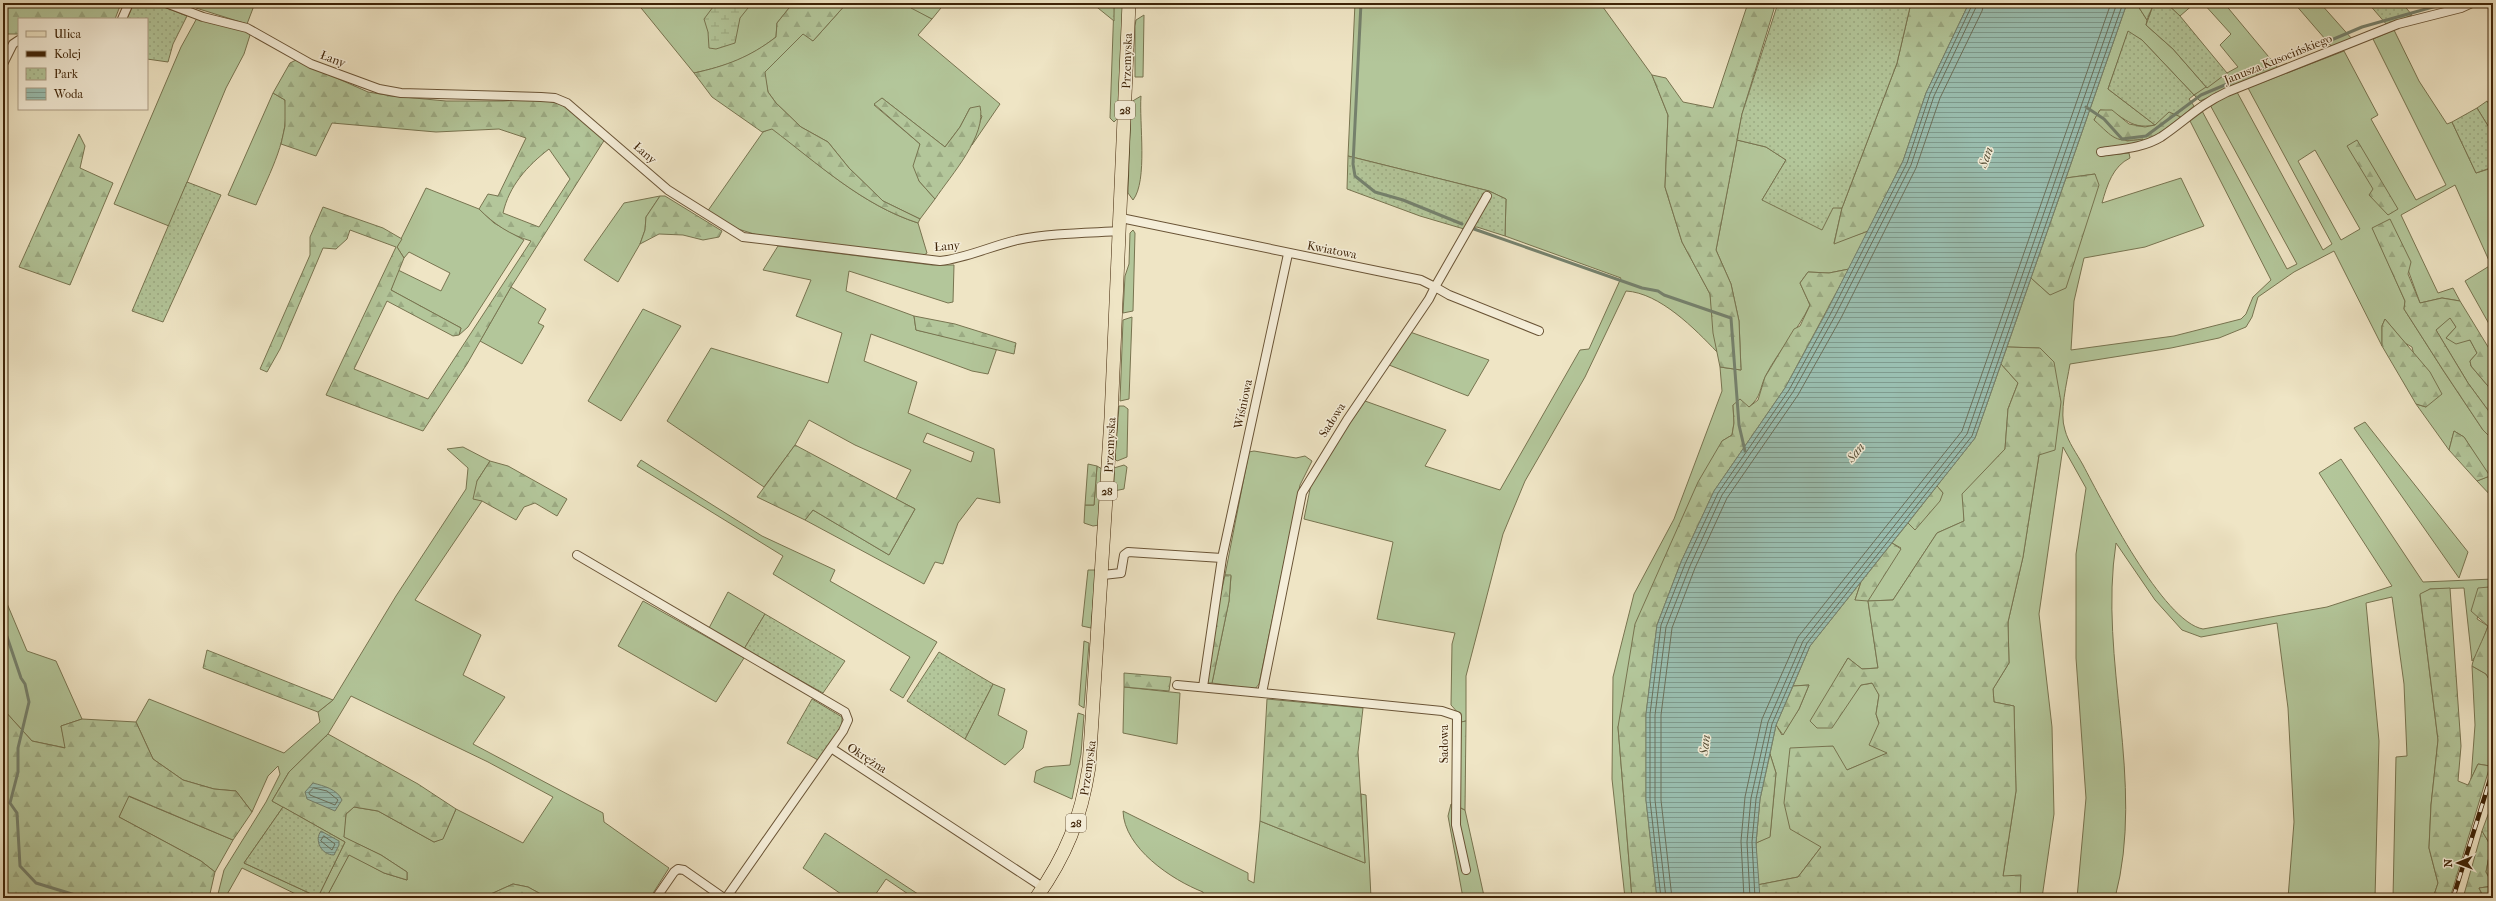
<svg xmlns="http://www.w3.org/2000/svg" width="2496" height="901" font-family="'IM FELL French Canon',serif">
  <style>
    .grass { fill: #b3c69a; stroke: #787450; fill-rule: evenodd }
    .forest { fill: url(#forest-firs); stroke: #787450; fill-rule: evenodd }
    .wetland { fill: url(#wetland-marsh); stroke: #787450 }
    .park { fill: url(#park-dots); stroke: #787450 }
    .water { fill: url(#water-rules); stroke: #75816d }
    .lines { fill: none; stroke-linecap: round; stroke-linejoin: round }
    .shore { stroke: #6c715c; stroke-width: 1 }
    .stream { stroke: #75816d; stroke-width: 3 }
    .street-casing { stroke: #6a5436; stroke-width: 10 }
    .primary-casing { stroke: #3e2307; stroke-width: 14 }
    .street { stroke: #f5eed9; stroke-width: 8 }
    .primary { stroke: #efe5c5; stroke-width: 13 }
    .rail-casing { stroke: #3e2307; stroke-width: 4.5 }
    .rail { stroke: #f5eed9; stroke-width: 3; stroke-dasharray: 9; stroke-linecap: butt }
    .labels { text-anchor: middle; stroke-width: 3; stroke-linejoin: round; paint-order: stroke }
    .shield { fill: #f5eed9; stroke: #756046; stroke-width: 1 }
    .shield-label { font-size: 11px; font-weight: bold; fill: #3e2307 }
    .street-label { font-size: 12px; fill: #3e2307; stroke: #f5eed9 }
    .water-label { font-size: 13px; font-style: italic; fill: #5a523a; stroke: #f5eed9 }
  </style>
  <defs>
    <pattern id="forest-firs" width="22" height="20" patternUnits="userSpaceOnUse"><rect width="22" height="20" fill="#b3c69a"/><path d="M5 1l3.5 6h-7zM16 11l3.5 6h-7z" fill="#9baa83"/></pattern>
    <pattern id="wetland-marsh" width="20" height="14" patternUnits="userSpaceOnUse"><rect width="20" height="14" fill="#b3c69a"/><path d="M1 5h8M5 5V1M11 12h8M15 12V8" fill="none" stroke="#9baa83"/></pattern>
    <pattern id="park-dots" width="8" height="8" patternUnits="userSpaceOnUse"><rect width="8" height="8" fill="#b3c69a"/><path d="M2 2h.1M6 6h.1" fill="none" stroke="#9baa83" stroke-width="1.8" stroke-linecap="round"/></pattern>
    <pattern id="water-rules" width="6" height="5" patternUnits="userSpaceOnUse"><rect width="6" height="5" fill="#9abfb1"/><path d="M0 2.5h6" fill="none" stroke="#7f9b8e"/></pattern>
  </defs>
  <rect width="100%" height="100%" fill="#efe5c5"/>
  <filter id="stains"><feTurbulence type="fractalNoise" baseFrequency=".005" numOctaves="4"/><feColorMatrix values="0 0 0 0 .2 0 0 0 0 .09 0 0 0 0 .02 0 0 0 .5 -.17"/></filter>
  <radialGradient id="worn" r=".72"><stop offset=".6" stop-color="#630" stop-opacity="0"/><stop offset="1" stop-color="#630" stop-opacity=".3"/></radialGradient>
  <path class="grass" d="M198,3H255L247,24L196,8Z
    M637,3H793L777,23L776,37C749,58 727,66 694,73Z
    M847,3H905L932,19L918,35L1000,104L972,145L982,116L970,108L960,127L945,147L882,98L874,105L920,144L919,181L935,199L920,219L883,201L849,168L828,142L801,127L776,103L768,92L764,72L803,33L813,41Z
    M1114,3H1123L1119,117L1114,122L1110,118Z
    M1355,3H1600L1652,75L1668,115L1665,187L1682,242L1710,294L1717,352C1695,329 1660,293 1626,291L1585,377L1525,481L1503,534L1466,676V721L1461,722L1460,715L1451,705L1452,644L1455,633L1377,619L1393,542L1304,519L1312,479L1365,401L1446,430L1425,466L1500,490L1580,350L1589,349L1621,278L1505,236L1506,199L1489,191L1348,156Z
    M2127,3H2136L2147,20L2146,25L2173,49L2207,88L2194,95L2142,40L2128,32L2108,89L2155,125C2126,131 2124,111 2100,110L2094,120L2127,141L2143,139V142L2097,149L2100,156L2129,153L2130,158C2113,166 2107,185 2102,203L2181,178L2204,226L2145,247L2084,258L2074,301L2071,350L2174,336L2241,319L2246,314L2253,297L2271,280L2189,119L2201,109L2287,269L2297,264L2209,103L2237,92L2323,250L2332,244L2248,88L2344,51L2378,115L2371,119L2416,200L2446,185L2373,39L2394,30L2419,81L2447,124L2452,122L2476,173L2492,168L2493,331L2465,281L2491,265L2455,185L2401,215L2438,293L2453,288L2460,301L2442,298L2420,303L2390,220L2373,229L2405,301L2404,309L2443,370L2483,430L2493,440V498L2477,481L2489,476L2464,437L2454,431L2449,450L2416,404L2426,407L2412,347L2405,343L2385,319L2382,326V346L2334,251L2294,272L2258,297L2252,317L2246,327L2219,338L2171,348L2070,364C2067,382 2059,413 2065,430C2068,442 2077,454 2083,465C2102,501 2163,622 2203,629L2327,607L2392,586L2319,473L2341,459L2423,582L2493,579V594L2489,587L2477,619L2488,626L2479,651L2472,661L2464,588L2430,589L2420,595L2438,740L2431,805L2429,848L2438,883L2433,898H2393L2396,757L2407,756L2404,684L2392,597L2366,603L2379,741L2375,898H2288L2294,822L2288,708L2277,623L2201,637L2182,630L2155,600L2116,543C2098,660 2146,781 2115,898H2077L2086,798L2076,658V554L2086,488L2063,447L2039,614L2052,727L2054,814L2042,898H2015L2020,897L2003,876L2016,791L2014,706L1994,702L1993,689L2009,663L2008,622L2023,557L2039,455V348L2007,347L2031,278L2050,295L2095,174L2066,178ZM2315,150L2360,229L2341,240L2298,161Z
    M2166,3H2195L2180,16Z
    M2203,3H2224L2278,68L2258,76L2254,71L2229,80L2227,73L2238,67L2220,45L2231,34Z
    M2294,3H2320L2352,39L2332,47Z
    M1144,15L1143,77H1135V26L1136,20Z
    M197,18L251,32L244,54L226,88L169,226L114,204L181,47Z
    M273,93L285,100C290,137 270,172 256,205L228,195Z
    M1141,96C1139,122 1148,181 1133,200L1128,193L1131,102Z
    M2487,101L2493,111V134L2477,108Z
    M772,128C817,163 862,205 918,223L927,253L924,255L764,237L738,229L707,212L763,132Z
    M1737,140L1766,147L1786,160L1762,200L1842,208L1834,243L1868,231L1849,269L1829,273L1808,272L1800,283L1810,305C1798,330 1779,350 1766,375C1759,389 1762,396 1749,407L1733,405L1734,423L1732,435L1722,441L1618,727L1632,898H1625L1612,779L1613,677L1634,594L1674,519L1722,391L1720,367L1741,370L1739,321L1731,284L1716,250Z
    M426,188L479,209L494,223L524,240L468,327L459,335L461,328L391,290L398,270L441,291L450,273L409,252L404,258L397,247Z
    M660,196L646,217L645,230L640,244L618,282L584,260L624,203Z
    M1133,230L1135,233L1133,311L1123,313L1125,276L1129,264L1130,233Z
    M778,246L932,265H954L953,302L948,303L849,271L846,291L914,316L916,330L997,348L988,374L972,371L871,334L864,361L917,382L908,413L994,449L1000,503L977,498L958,523L943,564L935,562L924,584L805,520L813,510L889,555L915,509L896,499L911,470L855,445L809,420L795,445L764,487L667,421L711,348L828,383L842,333L796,316L811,280L763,270ZM927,433L974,452L971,462L923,442Z
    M511,287L546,309L538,323L544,326L522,364L480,341Z
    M643,309L681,326L621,421L588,401Z
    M1132,317L1129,399L1120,401L1123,320Z
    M2450,317L2456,327L2446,338L2470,340L2477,353L2470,361L2471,366L2493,392V417L2468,383L2436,330Z
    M1410,332L1489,360L1468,396L1389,365Z
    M2001,364L2018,383L2008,409L2005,449L1963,494L1964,521L1937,533L1893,600L1868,601L1878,668L1862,669L1848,658L1838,675L1850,700L1861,685L1873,683L1879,695L1876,714L1888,753L1847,770L1821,847L1798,877L1757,885L1756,843L1770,836L1776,773L1770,754L1776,725L1782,735L1799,709L1809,685L1793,686L1810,646L1861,582L1855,600L1901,548L1892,543L1908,523L1915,529L1943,493L1937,486L1975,438Z
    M1119,406H1124L1128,409L1127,457L1117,461L1115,459Z
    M2365,422L2468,552L2459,578L2354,428Z
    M463,447L490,461L477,481L482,501L415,600L481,635L463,675L505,697L473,744L603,813L604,822L669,868L650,898H548L528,887L513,884L482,898H326L349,854L384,873L407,880V872L381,855L343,837L346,814L354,807L378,811L434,842L443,838L456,809L523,843L553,797L488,762L351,696L328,734L289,772L272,801L283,807L244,863L320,898H304L242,868L225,898H217L224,870L266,802L280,774L278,766L268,776L252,812L236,791L214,789L183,780L153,759L136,722L149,699L284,753L320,722L318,712L333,700L396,596L466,489L468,468L447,449Z
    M1254,451L1296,458L1305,456L1312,461L1300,485L1259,684L1255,689L1212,683L1229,601L1231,576L1225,575L1249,452Z
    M641,460L762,536L835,570L830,581L937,642L903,698L890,690L910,657L773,574L783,556L637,466Z
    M1124,465L1127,467L1124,489L1114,491V468Z
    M1097,466L1102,469L1099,525L1093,526L1084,523L1085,505H1094Z
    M1088,570H1096L1091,628L1082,626Z
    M728,592L765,614L744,649L709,628Z
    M3,594L27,651L56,661L82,719L61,726L66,748L32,741L3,709Z
    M643,601L744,658L716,702L618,646Z
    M1084,641L1089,643L1084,708L1079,705Z
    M2472,666L2486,674L2493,686V755L2490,766L2478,764L2471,779L2475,725Z
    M993,684L1005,689L998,715L1027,731L1023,748L1005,765L965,739Z
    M1124,687L1180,693L1177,744L1123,733Z
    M1078,713L1084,715L1081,754L1072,799L1034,782L1036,771L1045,767L1070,765Z
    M1361,794L1366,795L1371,898H1204L1203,892C1172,880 1124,848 1123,811L1248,873V880L1254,883L1260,821L1365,863Z
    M128,796L233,840L215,872L201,861L119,817Z
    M1451,804L1465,810L1484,896L1463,898L1448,816Z
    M825,833L924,898H914L886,879L873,898H847L803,868Z"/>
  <path class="forest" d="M3,3H101L120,6L115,19H19V34H3Z
    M793,3H847L813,41L803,34L765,72L768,92L776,103L801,127L828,142L849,168L883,201L920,219L918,223C862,205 817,163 772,129L762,132L712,97L694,73C726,66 750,57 776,37L777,23Z
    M916,3H945L932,19L911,8Z
    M1090,3H1114V21L1093,4Z
    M1748,3H1773L1774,9L1742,114L1716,250L1731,284L1739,321L1741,370L1720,367L1713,333L1710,294L1682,242L1665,187L1668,115L1652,75L1666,78L1683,102L1713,108Z
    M1911,3H1969L1926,93L1903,161L1868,231L1834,244L1842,208L1897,63Z
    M2136,3H2154L2147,20Z
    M296,60L368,92L393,96L446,101H503L538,99L561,104L605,139L511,287L467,364L423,431L326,395L396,247L350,230L347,239L336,249L323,248L280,349L267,372L260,369L310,255V237L323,207L383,228L402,239L397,247L404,258L391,290L461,328L459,335L453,336L387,301L354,369L428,399L531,241C510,235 494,224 479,209L488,194L498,196L526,138L499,129L436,132L332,123L316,156L281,144L285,126V100L273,93L290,63ZM549,149L570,179L539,227L503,213C509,186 527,166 549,149Z
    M2254,71L2258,76L2200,101L2194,95L2227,73L2229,80Z
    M882,98L945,147L960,127L970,108L980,106C987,136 951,175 935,199L919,181L913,166L920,144L874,104Z
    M2100,110H2112L2129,124L2145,127L2155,125L2169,111L2181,117L2160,133L2143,142V139C2114,143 2114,138 2094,120Z
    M79,134L85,146L80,168L113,183L70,285L19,267Z
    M2357,140L2398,209L2388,215L2369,195L2373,189L2347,146Z
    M2095,174L2099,185L2066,288L2050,295L2031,278L2066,178Z
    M660,196H665L722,231L719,237L703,240L683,235L659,234L640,244L645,230L646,217Z
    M2390,219L2411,262L2408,274L2420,303L2442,298L2460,301L2493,355V392L2471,366L2470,361L2477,353L2470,340L2456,344L2446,338L2456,327L2450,318L2436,330L2468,383L2493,417V440L2483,430L2443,370L2404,309L2405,301L2372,228Z
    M1849,269L1785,388L1714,491L1681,562L1657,625L1646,714V800L1657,898H1632L1618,727L1635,624L1698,482L1722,441L1732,435L1734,423L1733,405L1740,399L1749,407L1758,400L1765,377L1794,329L1800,326L1810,305L1800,283L1808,272L1829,273Z
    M914,316L955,324L1016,343L1014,354L916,330Z
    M2385,319L2430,372L2442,394L2426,407L2416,404L2382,346V326Z
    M2007,347L2040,348L2054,362L2061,402L2055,450L2039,455L2023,557L2008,622L2009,663L1993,689L1994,702L2014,706L2016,791L2003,876L2021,875L2020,897L1760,898L1757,885L1798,877L1821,847L1790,829L1784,803L1790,748L1833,746L1847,770L1887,753L1869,745L1879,723L1876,714L1879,695L1872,683L1861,685L1832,728H1817L1810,721L1848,658L1862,669L1878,668L1868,601L1855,600L1861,582L1892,543L1901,549L1868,601L1893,600L1937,533L1964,521L1962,494L2005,449L2008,409L2018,383L2001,364Z
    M2454,431L2464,437L2490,476L2477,481L2449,450Z
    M795,445L915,509L889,555L813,510L805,520L757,497Z
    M490,461L508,466L567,499L557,516L535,503L524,507L516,520L482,501L473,499L477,481Z
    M1088,464L1097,466L1094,505H1085Z
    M1937,486L1943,493L1940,501L1915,530L1908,523Z
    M1225,575H1231L1229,601L1212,683H1206L1214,625Z
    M2489,587L2493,594V686L2486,674L2472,666C2472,660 2485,636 2488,626L2471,611L2478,588Z
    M2450,588L2461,746L2458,781L2468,785L2478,764L2490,766L2450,898H2433L2438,883L2429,848L2431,805L2438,740L2420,594L2430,589Z
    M207,650L333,700L318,712L203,668Z
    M1124,673L1171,677L1169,691L1124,687Z
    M1809,685L1799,709L1783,735L1776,725L1793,686Z
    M1267,699L1363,708L1358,752L1365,863L1260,821Z
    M3,709L32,741L65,748L61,726L82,719L136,722L153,759L183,780L214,789L236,791L252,812L233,840L129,796L119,817L201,861L215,872L209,898H3Z
    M1466,721L1465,810L1459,807L1461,722Z
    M328,734L418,784L456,809L443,839L434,842L378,811L354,807L346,814L344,837L381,855L407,872V880L384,873L349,855L326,898L318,897L345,842L272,801L289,772Z
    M1770,754L1776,773L1770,837L1756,843L1760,799Z
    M2482,831L2491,846L2486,872L2493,886L2479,888L2484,898H2463Z
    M513,884L528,887L548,898H482Z"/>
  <path class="wetland" d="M716,3H748V8L740,18L735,43L716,49L709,48L708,32L704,19Z
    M2493,801V883L2486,872L2491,846L2482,831Z
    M2493,886V898H2484L2479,888Z"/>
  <path class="park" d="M134,3H154L187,16L173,44L168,62L147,59V19H127Z
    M1778,3H1911L1897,63L1842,208H1833L1822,230L1762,200L1786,160L1766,147L1737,140L1742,114Z
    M2154,3H2166L2180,16L2227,73L2207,88L2173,49L2146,25Z
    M2368,3H2402L2412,15L2387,25Z
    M2128,31L2142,40L2194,95L2189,99L2194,106L2181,117L2169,112L2155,125L2108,89Z
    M2477,108L2493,134V167L2476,173L2452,122Z
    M1348,156L1489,191L1506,199L1505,236L1477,227L1464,229L1420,216L1347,189Z
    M187,182L221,195L163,322L132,311Z
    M765,614L845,661L823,693L744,649Z
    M939,652L993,684L965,739L907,701Z
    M812,699L842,717V726L818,760L787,743Z
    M283,807L345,842L318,897L244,863Z"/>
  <path class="water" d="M1969,3H2127L1975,438L1810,646L1776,725L1760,799L1756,843L1760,898H1657L1646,800V714L1657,625L1681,562L1714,491L1785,388L1827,311L1903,161L1926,93Z
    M313,783C324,786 337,789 342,800L335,811L307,799L305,792Z
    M321,831L339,841V845L334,855C321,855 314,840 321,831Z"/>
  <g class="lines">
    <path class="shore" d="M314,788L327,791L338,800L335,805L310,795L309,793Z
      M324,836L335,844L332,850L321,841Z
      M1661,898L1650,800V714L1661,625L1685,564L1718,493L1789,390L1831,313L1907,163L1930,94L1973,3
      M1666,898L1655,800V715L1666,627L1690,566L1722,495L1793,392L1835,316L1911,165L1934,96L1978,3
      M1672,898L1661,800V715L1672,628L1695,568L1727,498L1798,395L1841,318L1916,168L1940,98L1982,11L1984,3
      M1744,898L1741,841L1745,797L1762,719L1798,637L1962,431L2111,3
      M1750,898L1747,842L1751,798L1768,722L1803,641L1967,434L2117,3
      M1755,898L1752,842L1756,799L1772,724L1807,643L1972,436L2123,3"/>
    <path class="stream" d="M1361,3L1353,164L1355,176L1375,192L1403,200L1462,224
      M2086,107L2104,119L2122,139L2146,136L2201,95L2362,27L2447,3
      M1474,229L1642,288L1658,291L1664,295L1731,318L1739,425L1745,451
      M3,625L21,678L25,684L29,702L18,748V772L10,803L17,813L20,866L36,883L85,898"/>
    <g class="street-casing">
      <path id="street" d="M166,3L203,17L247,28L311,64L379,89L401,93L541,97L555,98L567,103L668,190L743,237L940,261C967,258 991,246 1017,240C1051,233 1086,233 1121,231
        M122,19L129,3
        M3,64L13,44L19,40
        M2101,152C2121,149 2143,148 2161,137C2185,121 2199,105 2227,92L2398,24L2461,8L2472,3
        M1121,218L1421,280L1435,287L1487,196
        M577,555L845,712L848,720L843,731L726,898
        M1103,575L1121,573L1124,555L1128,552L1222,558L1288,254
        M1177,685L1262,693L1302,493L1347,420L1429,299L1435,287L1449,295L1539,331
        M1203,687L1222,558
        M1262,693L1442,711L1457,716L1456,825L1466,870
        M831,748L1044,888
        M656,898L674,872L678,869L684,870L724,898"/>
    </g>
    <g class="primary-casing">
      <path id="primary" d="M1036,898C1066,856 1081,818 1089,767L1111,418L1129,3"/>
    </g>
    <use href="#street" class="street"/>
    <use href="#primary" class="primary"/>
    <g class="rail-casing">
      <path id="rail" d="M2453,898L2493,770"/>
    </g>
    <use href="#rail" class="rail"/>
  </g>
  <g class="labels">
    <g class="shield">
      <rect x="1115" y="101" width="20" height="18" rx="3"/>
      <rect x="1097" y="482" width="20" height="18" rx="3"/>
      <rect x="1066" y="814" width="20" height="18" rx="3"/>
    </g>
    <g class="shield-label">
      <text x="1125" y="114">28</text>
      <text x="1107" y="495">28</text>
      <text x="1076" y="827">28</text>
    </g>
    <g class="street-label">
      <text transform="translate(333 59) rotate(21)" y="4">Łany</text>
      <text transform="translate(2278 59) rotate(-22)" y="4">Janusza Kusocińskiego</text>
      <text transform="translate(1127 61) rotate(-88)" y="4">Przemyska</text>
      <text transform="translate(645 153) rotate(41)" y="4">Łany</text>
      <text transform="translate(947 246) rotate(-4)" y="4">Łany</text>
      <text transform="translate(1332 250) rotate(11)" y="4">Kwiatowa</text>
      <text transform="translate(1243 404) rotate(-78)" y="4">Wiśniowa</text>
      <text transform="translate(1332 420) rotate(-57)" y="4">Sadowa</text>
      <text transform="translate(1110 445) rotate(-87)" y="4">Przemyska</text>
      <text transform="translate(1444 744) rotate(-90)" y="4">Sadowa</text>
      <text transform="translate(867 758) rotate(33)" y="4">Okrężna</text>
      <text transform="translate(1088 768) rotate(-82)" y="4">Przemyska</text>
    </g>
    <g class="water-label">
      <text transform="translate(1985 157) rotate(-70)" y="5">San</text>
      <text transform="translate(1855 452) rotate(-51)" y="5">San</text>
      <text transform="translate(1704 745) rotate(-83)" y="5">San</text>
    </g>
  </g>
  <rect width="2496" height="901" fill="none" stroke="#efe5c5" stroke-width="16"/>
  <rect x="4" y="4" width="2488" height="893" fill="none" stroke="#3e2307" stroke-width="2"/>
  <rect x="8" y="8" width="2480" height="885" fill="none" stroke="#3e2307"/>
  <rect x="18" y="18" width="130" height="92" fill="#f5eed9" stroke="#ac9d85"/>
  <rect x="26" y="31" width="20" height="6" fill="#efe5c5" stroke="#ac9d85"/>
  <text x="54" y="38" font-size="12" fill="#3e2307">Ulica</text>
  <rect x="26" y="51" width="20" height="6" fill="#3e2307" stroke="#ac9d85"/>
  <text x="54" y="58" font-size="12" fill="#3e2307">Kolej</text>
  <rect x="26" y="68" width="20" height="12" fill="url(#park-dots)" stroke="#ac9d85"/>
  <text x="54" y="78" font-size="12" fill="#3e2307">Park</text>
  <rect x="26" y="88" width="20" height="12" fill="url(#water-rules)" stroke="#ac9d85"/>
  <text x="54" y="98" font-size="12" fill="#3e2307">Woda</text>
  <g transform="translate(2458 863) rotate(269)" stroke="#f5eed9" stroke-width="3" paint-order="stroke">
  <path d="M0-3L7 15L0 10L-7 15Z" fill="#3e2307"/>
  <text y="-6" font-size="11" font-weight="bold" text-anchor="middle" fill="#3e2307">N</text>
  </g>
  <rect width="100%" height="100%" filter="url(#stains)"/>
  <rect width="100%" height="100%" fill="url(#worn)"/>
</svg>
